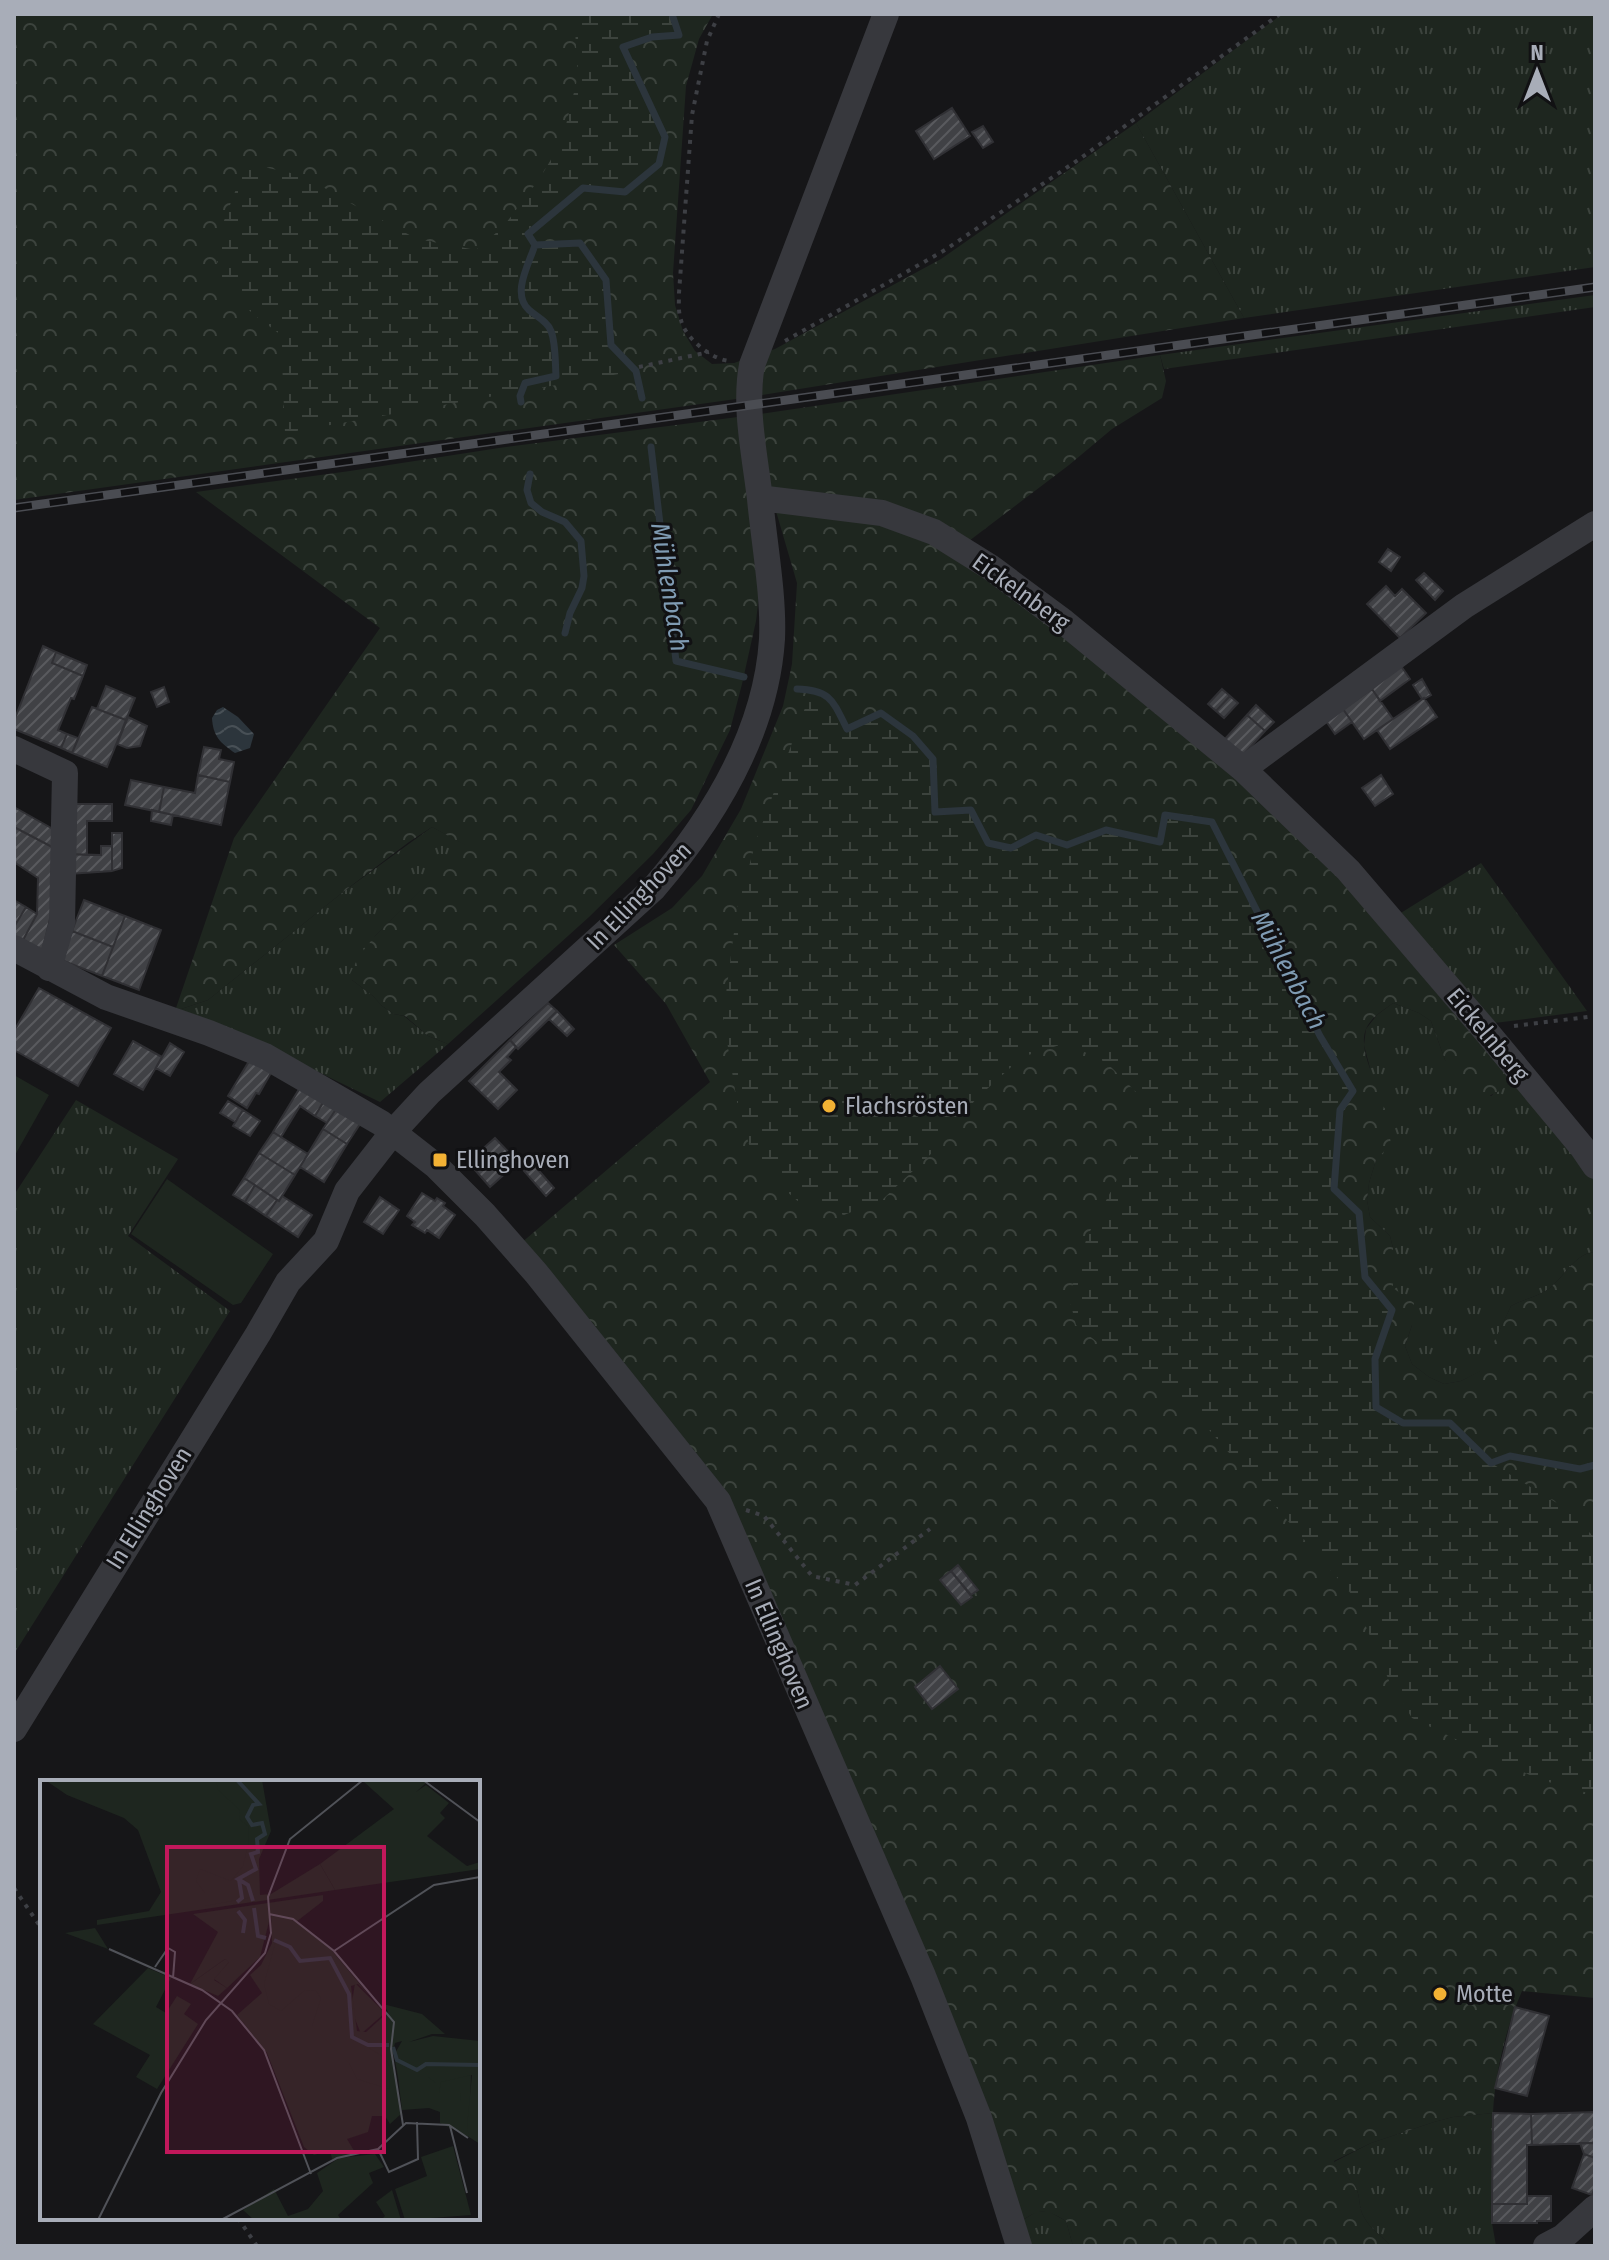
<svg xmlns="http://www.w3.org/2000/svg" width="1609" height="2260" font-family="'Fira Sans Condensed',sans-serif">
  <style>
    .grass { fill: url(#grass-tufts) }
    .forest { fill: url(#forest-crowns) }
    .wetland { fill: url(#wetland-marsh) }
    .park { fill: #1e261f }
    .water { fill: url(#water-waves) }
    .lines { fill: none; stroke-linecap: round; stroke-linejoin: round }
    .stream { stroke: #2c353c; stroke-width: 7 }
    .building { fill: url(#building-hatch); stroke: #303034; stroke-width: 2 }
    .path { stroke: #3d3f44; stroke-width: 4; stroke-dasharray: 4 6; stroke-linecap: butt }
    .minor { stroke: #37383d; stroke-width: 26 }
    .rail-casing { stroke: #4a4c52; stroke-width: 9 }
    .rail { stroke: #111113; stroke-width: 6; stroke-dasharray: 18; stroke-linecap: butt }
    .poi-dot { fill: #f2b134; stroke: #111113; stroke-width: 3 }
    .labels { text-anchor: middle; stroke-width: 6; stroke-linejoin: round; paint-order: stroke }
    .street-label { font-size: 24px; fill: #a8adb8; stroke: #111113 }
    .poi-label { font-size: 24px; fill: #a8adb8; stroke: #111113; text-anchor: start }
    .water-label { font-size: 26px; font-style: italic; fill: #7f9bb3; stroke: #111113 }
    .inset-river { fill: none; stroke: #2c353c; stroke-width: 4 }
    .inset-road { fill: none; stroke: #505258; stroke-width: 2 }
    .view { fill: #c2185b; fill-opacity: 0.15; stroke: #c2185b; stroke-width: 4 }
    .inset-edge { fill: none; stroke: #a8adb8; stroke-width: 4 }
  </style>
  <defs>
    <pattern id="grass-tufts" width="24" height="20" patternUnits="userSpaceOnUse" patternTransform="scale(2)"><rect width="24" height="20" fill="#1e261f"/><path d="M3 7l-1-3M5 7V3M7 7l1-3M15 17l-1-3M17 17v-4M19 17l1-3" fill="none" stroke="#3c433d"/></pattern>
    <pattern id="forest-crowns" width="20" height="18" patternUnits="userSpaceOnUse" patternTransform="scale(2)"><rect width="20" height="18" fill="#1e261f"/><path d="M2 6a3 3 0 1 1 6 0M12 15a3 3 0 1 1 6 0" fill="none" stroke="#3c433d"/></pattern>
    <pattern id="wetland-marsh" width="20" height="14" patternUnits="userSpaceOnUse" patternTransform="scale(2)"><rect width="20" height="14" fill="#1e261f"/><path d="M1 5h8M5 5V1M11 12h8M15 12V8" fill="none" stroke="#3c433d"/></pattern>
    <pattern id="water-waves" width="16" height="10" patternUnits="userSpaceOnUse" patternTransform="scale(2)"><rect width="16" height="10" fill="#2c353c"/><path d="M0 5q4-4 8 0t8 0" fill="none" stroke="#485056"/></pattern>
    <pattern id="building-hatch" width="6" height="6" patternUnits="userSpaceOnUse" patternTransform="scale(2)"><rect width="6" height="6" fill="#404145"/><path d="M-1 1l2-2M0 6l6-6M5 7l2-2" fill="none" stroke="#595a5e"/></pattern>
  </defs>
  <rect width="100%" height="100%" fill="#161618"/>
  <path class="grass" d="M1282,14H1595V267L1244,318L1136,123Z
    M1595,295V307L1164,369L1160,355Z
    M432,827L466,845L375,936L352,980L373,996L382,1006L394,1014L404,1016L428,1036L448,1044L380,1102L240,1034L175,1011L208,1000L343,892Z
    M1481,863L1587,1011L1487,1024L1396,916Z
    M1393,1003L1419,1013L1431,1021L1445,1060L1491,1096L1511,1082L1514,1074L1595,1179V1252C1577,1252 1564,1276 1551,1287C1541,1296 1523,1299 1511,1306L1481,1371L1461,1381L1444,1384L1429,1377L1412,1364L1405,1346L1412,1325L1392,1288L1393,1248L1390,1236L1370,1217L1367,1200L1369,1183L1376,1160L1370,1068L1364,1045L1366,1029L1377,1015Z
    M76,1100L178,1159L128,1236L230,1311L14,1654V1195Z
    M1493,2113L1492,2223L1496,2246H1391C1382,2236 1370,2229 1364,2217C1358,2208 1361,2196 1355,2186C1348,2176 1339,2175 1334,2162L1371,2143L1434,2122L1453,2117Z
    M1048,2211L1066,2221L1073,2246H1028L1021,2221L1036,2212Z"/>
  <path class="forest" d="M14,14H713L699,39L686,86L673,273L675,305L683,331L695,351L712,364L734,363L775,349L941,259L1136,123L1244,318L743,398L14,500Z
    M1160,355L1166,381L1162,398L1112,429L1069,465L965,544L1205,742L1334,870L1514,1074C1508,1089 1494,1096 1478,1098L1459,1083L1445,1060L1431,1021L1419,1013L1393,1003C1384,1010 1371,1017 1366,1029C1357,1050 1379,1086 1384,1107C1388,1119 1389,1132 1391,1144L1376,1160L1369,1183L1367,1200L1370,1217L1390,1236L1393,1248V1288L1414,1303L1412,1325L1405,1346L1412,1364L1429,1377L1444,1384L1461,1381L1480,1371L1511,1306C1523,1299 1541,1296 1551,1287C1564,1276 1577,1252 1595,1252V1998L1522,1991C1506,2027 1495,2074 1493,2113L1453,2117L1434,2122L1371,2143L1334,2161C1339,2175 1348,2175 1355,2186C1361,2196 1358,2208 1364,2217C1370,2229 1382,2236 1391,2246H1073L1066,2221C1045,2209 1042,2208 1021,2221L741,1527L520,1244L710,1082L666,1004L614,945L672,908L702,876L741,809L783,706L792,664L797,583L771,494L756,621L742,684L730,730L691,810L653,854L589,917L448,1044L428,1036L405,1016L394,1014L382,1006L373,996L352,980L350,974L359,956L375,936L465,845L432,827L409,842L343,892L208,1000L175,1011L234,838L380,628L196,492L350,471L499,448L761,414Z"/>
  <path class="wetland" d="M574,14H672L679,35L652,37L623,47L665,137L659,164L625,192L583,188L528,234L535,245L580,243L606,280L611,345L636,371L285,433L281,335L253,314L222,283L214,247L246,163L304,176L352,204L417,239L476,250L503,227L540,178L562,141L578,76Z
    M812,689L832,699L847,729L881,713L913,736L933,759L935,811L971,810L989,843L1011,848L1036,835L1067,845L1106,830L1159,842L1165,815L1212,822L1320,1036L1353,1091L1340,1110L1334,1189L1359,1213L1365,1277L1392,1310L1375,1359L1376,1407L1403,1423H1450L1491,1463L1565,1508L1595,1538V1795L1538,1779L1412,1718L1390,1683L1353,1596L1191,1409L1149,1384L1076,1325L1069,1297L1087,1237L1122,1170L1139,1141L1143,1119L1137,1093L1107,1063L1066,1043L1022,1057L976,1099L933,1152L883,1199L844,1215L800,1203L756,1165L739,1114L723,1017L737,909L757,838Z"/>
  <path class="park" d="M14,1075L49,1095L14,1157Z
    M167,1179L273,1254L241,1303L233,1305L131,1234Z"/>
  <path class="water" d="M223,707L238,717L254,734L250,748L235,753C220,743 213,736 212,718L217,710Z"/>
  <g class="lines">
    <path class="stream" d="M642,398L636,371L611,345L606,280L580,243L535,245L528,234L583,188L625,192L659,164L665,137L623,47L652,37L679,35L672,14
      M521,402L520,396L525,383L556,376C555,362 556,344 551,331C548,322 536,316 529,310C511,294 529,264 535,245
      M651,447L676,661L744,677
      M530,474L527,490L531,503L542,512L565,522L581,541L584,576L582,588L570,613L565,633
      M797,689C831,690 833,701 847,729L881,713L913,736L933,759L935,812L971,810L988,843L1011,848L1036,835L1067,845L1106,830L1160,842L1165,815L1212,822L1320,1036L1353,1091L1340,1110L1334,1189L1359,1213L1365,1277L1392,1310L1375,1359L1376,1407L1403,1423H1450L1491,1463L1510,1456L1580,1469L1595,1465"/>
  </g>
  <path class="building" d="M952,108L970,136L934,159L916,131Z
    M983,126L993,142L983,148L972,132Z
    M1388,549L1400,557L1391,571L1379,562Z
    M1424,573L1443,591L1435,600L1416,580Z
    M1386,586L1395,596L1402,589L1426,613L1400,638L1367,604Z
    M43,646L56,652L52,663L83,676L74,699L71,698L58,730L67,734L61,748L14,729V721Z
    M56,652L87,665L83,676L52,663Z
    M1399,663L1410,679L1380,701L1372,689Z
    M1422,679L1431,695L1424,699H1422L1413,685Z
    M106,686L135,698L126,720L97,709Z
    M164,687L169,702L157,707L151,692Z
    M1222,689L1230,696L1216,711L1208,704Z
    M1372,689L1393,719L1364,739L1343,709Z
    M1230,696L1238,703L1224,718L1216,711Z
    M1424,698L1437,717L1390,749L1377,730Z
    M1256,705L1274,722L1265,731L1247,715Z
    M92,707L126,720L107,767L72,753Z
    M1343,709L1352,722L1335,734L1326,721Z
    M1247,715L1265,731L1242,756L1224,740Z
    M128,717L147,726L140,746L127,748L117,744Z
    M67,734L78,738L72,753L61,748Z
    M204,747L221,750L219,759L234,762L230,782L198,775Z
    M198,775L230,782L221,825L159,812L164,787L195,793Z
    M1381,775L1393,794L1375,806L1362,788Z
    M131,780L164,787L159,812L125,805Z
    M69,804H112V821H87V855L69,854Z
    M14,807L53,829L54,848L14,827Z
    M152,810L173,815L171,825L151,821Z
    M14,827L54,848L56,893L42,953L22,942L37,914L38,878L14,862Z
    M112,833H122V868L112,871Z
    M101,846H112V871L69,874V854L101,855Z
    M14,900L26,907L14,927Z
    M84,900L125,916L113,947L72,931Z
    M26,907L37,914L22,942L14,937V927Z
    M125,916L161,930L139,990L102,976Z
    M72,931L113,947L102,976L61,960Z
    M39,988L111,1028L78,1086L14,1050V1031Z
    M548,1003L557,1011L518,1049L510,1040Z
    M557,1011L574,1029L567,1036L549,1019Z
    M510,1040L516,1047L507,1057L511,1060L499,1072L517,1090L498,1109L469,1081Z
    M133,1041L162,1057L143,1090L114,1074Z
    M170,1043L184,1052L170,1076L156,1068Z
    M251,1058L272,1071L259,1094L256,1093L247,1108L228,1096Z
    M301,1086L324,1101L315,1116L300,1106L281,1137L273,1132Z
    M228,1101L243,1110L235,1122L220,1113Z
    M324,1101L336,1109L327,1123L315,1116Z
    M336,1109L360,1124L347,1144L323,1129Z
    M243,1110L260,1121L250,1136L233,1126Z
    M323,1129L347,1144L324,1182L300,1167Z
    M273,1132L308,1154L295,1175L259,1153Z
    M495,1138L518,1162L490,1187L468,1162Z
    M259,1153L295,1175L279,1201L244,1178Z
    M533,1164L554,1188L546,1196L524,1171Z
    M244,1178L255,1185L245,1202L233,1195Z
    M255,1185L277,1200L266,1216L245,1202Z
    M422,1193L435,1201L437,1198L445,1203L443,1206L455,1215L439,1238L427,1230L425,1233L412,1225L415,1222L407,1216Z
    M282,1196L312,1215L298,1237L266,1216L277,1200L279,1201Z
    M380,1197L399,1210L383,1234L364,1222Z
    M958,1565L978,1590L971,1595L951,1571Z
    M951,1571L972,1597L961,1605L940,1580Z
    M940,1666L958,1689L932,1709L915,1687Z
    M1515,2007L1549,2016L1527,2096L1495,2088Z
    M1595,2112V2143L1532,2145L1531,2114Z
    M1493,2113L1531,2114L1532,2145H1527V2204H1492Z
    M1580,2143H1595V2158L1584,2154Z
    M1584,2154L1595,2158V2188L1592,2195L1572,2188Z
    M1527,2196H1551V2221H1537V2223H1492V2204H1527Z"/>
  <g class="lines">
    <path class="path" d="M719,14L707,41L692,115L679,293C679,302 678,312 681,320C685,338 712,360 730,361
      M785,341L945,250L1078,160L1280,14
      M639,367L709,352
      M1514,1026L1595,1016
      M746,1510L764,1516L812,1576L855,1585L930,1529
      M14,1888L42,1929
      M238,2218L257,2246"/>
    <path class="minor" d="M760,498L882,513L934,532L990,567L1064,622L1243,769L1348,870L1485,1030L1582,1147L1595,1166
      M14,749L65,773L62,923L49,968
      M1243,769L1464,606L1595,524
      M14,948L106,997L209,1033L265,1056L381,1123L436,1166L485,1215L536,1273L718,1501L923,1976L979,2118L1019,2246
      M14,1729L258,1334L288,1282L326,1241L347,1191L393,1132L429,1093L653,889C713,819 766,734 772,639C774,596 764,542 760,499C755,456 744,407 752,365L886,14
      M1546,2246L1563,2237L1595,2208"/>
    <g class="rail-casing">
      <path id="rail" d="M14,508L1595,287"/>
    </g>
    <use href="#rail" class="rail"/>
  </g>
  <g class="poi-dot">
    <circle cx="829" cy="1106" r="8"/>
    <rect x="432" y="1152" width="16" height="16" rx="4"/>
    <circle cx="1440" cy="1994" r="8"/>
  </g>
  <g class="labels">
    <g class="street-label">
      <text transform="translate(1021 592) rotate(36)" y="8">Eickelnberg</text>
      <text transform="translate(639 896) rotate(-46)" y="8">In Ellinghoven</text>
      <text transform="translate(1488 1035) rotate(50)" y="8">Eickelnberg</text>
      <text transform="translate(149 1508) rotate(-58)" y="8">In Ellinghoven</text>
      <text transform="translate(779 1644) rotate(67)" y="8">In Ellinghoven</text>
    </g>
    <g class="poi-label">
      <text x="845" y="1114">Flachsrösten</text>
      <text x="456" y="1168">Ellinghoven</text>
      <text x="1456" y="2002">Motte</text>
    </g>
    <g class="water-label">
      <text transform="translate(670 587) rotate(81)" y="9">Mühlenbach</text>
      <text transform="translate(1289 970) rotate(62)" y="9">Mühlenbach</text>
    </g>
  </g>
  <g transform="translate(40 1780)">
    <rect width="440" height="440" fill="#161618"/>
    <path d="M382,0L386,3L376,12L386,5L409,23L400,33L405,38L387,56L427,86L440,82V89L295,110L280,84L354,29L324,2ZM55,148L68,169L25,153ZM185,179L190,181L174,200L187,208L178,216L150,204ZM108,188L131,198L116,227L126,233L137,216L151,224L144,234L158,244L117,309L96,297L110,275L53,244ZM315,203L345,233L321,254L311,229ZM431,295L429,357L400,343V332L389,328L362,330L358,297ZM413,366L431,435L365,440L355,409L387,396L381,377ZM335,374L344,387L329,393L333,403L298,435L301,440H214L203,430L234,409L248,436L268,429L283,411L277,393L299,378ZM352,410L361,440H341L345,436L336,422Z" fill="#1e261f"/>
    <path d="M5,0H222L231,51L219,79L220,115L231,114L280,84L295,110L57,145V140L109,131L121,112L98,50L84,38L27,15ZM283,115V121L256,142L289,167L329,215L318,204L311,206L317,251L326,252L348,232L343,224L382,234L405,254H392L369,262L393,256L440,261V364L429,357L427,347L432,295L401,302L399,313H421L420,321H396V303L388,297H358L354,275L362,261L355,263L352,276L361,334L350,344L345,336H332L328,352L307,359L316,374L292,379L290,370L274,375L264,367L227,273L197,235L222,213L210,195L221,185L232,163L231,134L220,177L187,208L174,199L189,182L185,179L150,204L178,152L153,134Z" fill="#1e261f"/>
    <path d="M176,0L202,2V10L219,24L213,25L207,37L212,44L222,43L225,54L217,59L218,72L211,74L216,89L198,99L205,100L213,117L165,126V113L156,101L160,89L191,101L203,86L209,60L208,46L199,39L200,30L178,10ZM236,160L250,167L260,181L290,178L309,214L312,257L345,278L351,289L349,309L317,299L309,283L272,246L281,218L276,211L265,210L241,231L229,224L224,204Z" fill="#1e261f"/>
    <path class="inset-river" d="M197,0L219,24L213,25L207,37L212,45L222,43L225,54L217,59L218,72L211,74L216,89L198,99L208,105L213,121M197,122L202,118L199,100M214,128L218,156L226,158M198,131L205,140L203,153M234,160L250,167L260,181L290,178L309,214L312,257L328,265H349M353,267L357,280L377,290L386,284L440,285"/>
    <path class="inset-road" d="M383,0L440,42M229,134L253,139L294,171L354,242L351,269L363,345M69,169L162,210L192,231L224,270L271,394M294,171L394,105L440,97M115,187L128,168L135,172L133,198M410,346L427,413M338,369L349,392L378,379L377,342M58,440L121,313L166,240L225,173L231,153L228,117L250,59L323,0M181,440L297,378L338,369L366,343L409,345L428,358"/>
    <path class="view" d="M127,67H344V372H127Z"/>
    <rect width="440" height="440" class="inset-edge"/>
  </g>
  <rect width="1609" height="2260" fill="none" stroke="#a8adb8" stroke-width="32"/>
  <g transform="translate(1537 72)" stroke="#111113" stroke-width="6" paint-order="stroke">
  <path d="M0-6L14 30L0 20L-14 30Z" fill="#a8adb8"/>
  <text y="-12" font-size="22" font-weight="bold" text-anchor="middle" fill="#a8adb8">N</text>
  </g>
</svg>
